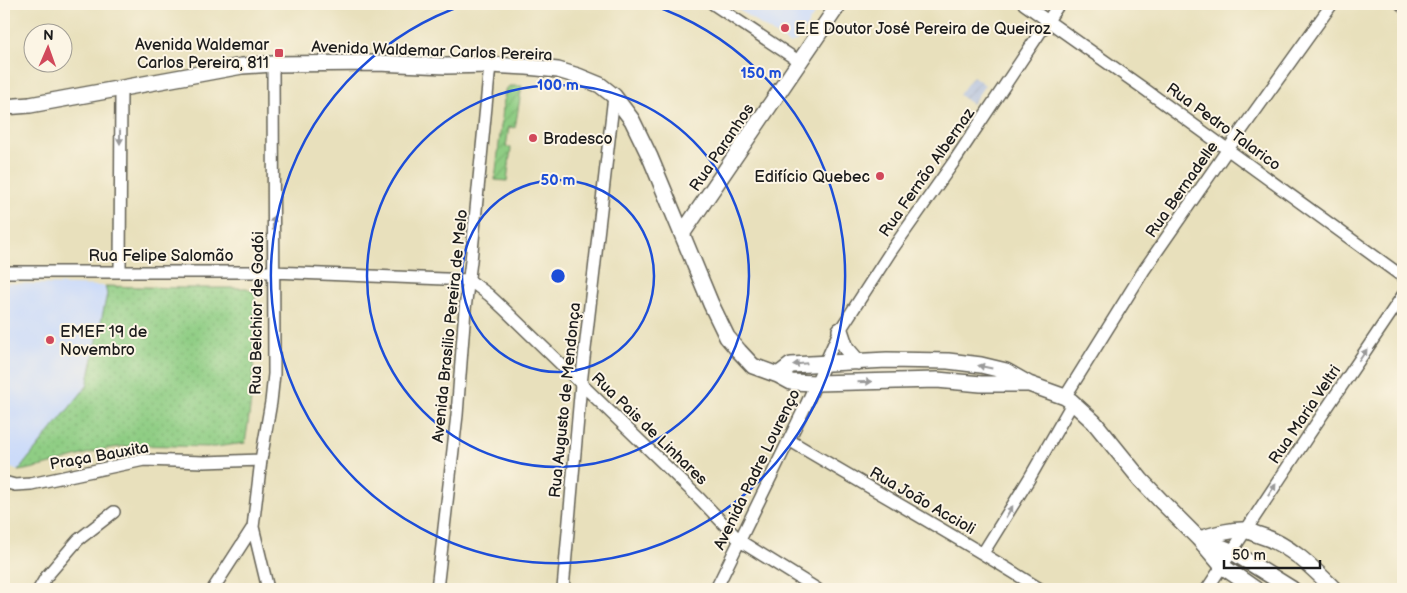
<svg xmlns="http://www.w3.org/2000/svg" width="1407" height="593" font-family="'Balsamiq Sans',sans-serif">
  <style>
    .built { fill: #ccdbf9 }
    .industrial { fill: url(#industrial-furrows) }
    .grass { fill: url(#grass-dots); stroke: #567450 }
    .garden { fill: url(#garden-furrows); stroke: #567450 }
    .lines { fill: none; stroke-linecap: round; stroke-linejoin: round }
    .minor-casing { stroke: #636154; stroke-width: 14 }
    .tertiary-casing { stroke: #636154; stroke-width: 18 }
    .minor { stroke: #fff; stroke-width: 11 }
    .tertiary { stroke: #fff; stroke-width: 15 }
    .oneway { fill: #999 }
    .ring { fill: none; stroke: #1d4ed8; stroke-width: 2.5 }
    .poi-dot { fill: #d1495b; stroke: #fcf5e5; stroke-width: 2 }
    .labels { text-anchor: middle; stroke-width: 4; stroke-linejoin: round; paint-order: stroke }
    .poi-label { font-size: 16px; fill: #1c1c1c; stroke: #fcf5e5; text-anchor: start }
    .street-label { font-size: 16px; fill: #1c1c1c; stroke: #fcf5e5 }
    .centre { fill: #1d4ed8; stroke: #fcf5e5; stroke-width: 2.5 }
    .ring-label { font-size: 15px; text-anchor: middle; font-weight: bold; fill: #1d4ed8; stroke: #fcf5e5; stroke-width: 4; stroke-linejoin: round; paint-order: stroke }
  </style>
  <defs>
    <pattern id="industrial-furrows" width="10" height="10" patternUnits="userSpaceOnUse" patternTransform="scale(1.25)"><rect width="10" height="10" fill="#b8c5de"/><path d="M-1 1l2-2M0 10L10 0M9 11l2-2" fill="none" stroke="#9ea9be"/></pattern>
    <pattern id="grass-dots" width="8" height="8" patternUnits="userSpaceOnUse" patternTransform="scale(1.25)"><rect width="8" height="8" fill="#8fcd84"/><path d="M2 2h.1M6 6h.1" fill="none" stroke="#7baf71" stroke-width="1.8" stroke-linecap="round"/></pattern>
    <pattern id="garden-furrows" width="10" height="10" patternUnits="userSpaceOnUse" patternTransform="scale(1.25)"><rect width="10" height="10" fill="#8fcd84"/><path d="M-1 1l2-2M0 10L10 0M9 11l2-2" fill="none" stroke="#7baf71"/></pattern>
  </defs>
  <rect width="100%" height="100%" fill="#fcf5e5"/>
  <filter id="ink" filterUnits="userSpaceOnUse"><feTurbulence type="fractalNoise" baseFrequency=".02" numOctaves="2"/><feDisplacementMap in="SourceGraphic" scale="10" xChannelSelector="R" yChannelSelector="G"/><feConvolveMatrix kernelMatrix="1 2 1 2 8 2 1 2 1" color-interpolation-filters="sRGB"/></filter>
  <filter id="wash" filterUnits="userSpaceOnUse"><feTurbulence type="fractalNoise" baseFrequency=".0096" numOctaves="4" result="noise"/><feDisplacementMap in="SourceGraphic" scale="20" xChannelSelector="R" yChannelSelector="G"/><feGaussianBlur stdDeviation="1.12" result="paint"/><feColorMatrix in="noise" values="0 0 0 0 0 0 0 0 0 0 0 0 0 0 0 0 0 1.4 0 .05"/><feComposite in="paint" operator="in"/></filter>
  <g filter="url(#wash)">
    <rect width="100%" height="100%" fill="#e8e0bc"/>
    <path class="built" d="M734,4H821L797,41L789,44L733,6Z
      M4,283L105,286L107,294L87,386L18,471L4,465Z"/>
    <path class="industrial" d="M973,76L985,85L972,104L959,95Z"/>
    <path class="grass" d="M105,286L184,288H247L255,293C255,344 254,393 245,443C235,444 225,446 215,447C180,447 146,443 111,448C79,454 49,467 18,471L87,386L107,294Z"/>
    <path class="garden" d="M509,86H522L515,128L509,127L506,147L511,148L507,181L495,180L505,90Z"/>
  </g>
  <g filter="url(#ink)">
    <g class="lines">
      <g class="minor-casing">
        <path id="minor" d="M713,4L800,62
          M1024,4L1143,88L1403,277
          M1401,4L1403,6
          M120,271L121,88
          M4,272H273L469,280L489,295L505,310L700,499L740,541L817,589
          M1065,397L1144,270L1228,149L1332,4
          M789,440C873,490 958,537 1040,589
          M4,482L15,485L31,484L144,460L204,462L261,460
          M983,553L1029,479L1073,402
          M39,589L46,577L78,540L114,512
          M213,589L253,527
          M268,589L253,527L261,460L271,402L274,374L273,64
          M437,589L457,415L465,309L471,261L490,65
          M563,589L581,384L614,96
          M716,589L806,405L840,330L891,251L953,163L1059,4
          M1207,589L1310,433L1403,295"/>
      </g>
      <g class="tertiary-casing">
        <path id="tertiary" d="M4,107L30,105L242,66L273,64L377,63L446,66L490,65L527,67L558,70L578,76L600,85L614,96L632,120L650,157L711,304L727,337L739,351L753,366L778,375L791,382L816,383L937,380L981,384H1029
          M682,234L839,4
          M840,330L846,348L858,362
          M778,375L791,365L887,360L948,361L981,365L1006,371L1029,384L1065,397L1071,401L1094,422L1141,480L1163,503L1199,539L1222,566L1255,589
          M1199,539C1213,535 1231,529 1245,530C1249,531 1253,533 1256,534C1288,543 1311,566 1334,589
          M1201,539L1231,551L1292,589"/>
      </g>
      <use href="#minor" class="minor"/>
      <use href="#tertiary" class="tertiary"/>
    </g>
    <defs><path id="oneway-solid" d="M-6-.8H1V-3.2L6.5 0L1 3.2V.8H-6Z" transform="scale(1.25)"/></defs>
    <g class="oneway">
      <use href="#oneway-solid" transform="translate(120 137) rotate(90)"/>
      <use href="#oneway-solid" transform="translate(273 223) rotate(-89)"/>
      <use href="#oneway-solid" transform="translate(1363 355) rotate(-56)"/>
      <use href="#oneway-solid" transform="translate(800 364) rotate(175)"/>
      <use href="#oneway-solid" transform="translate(985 367) rotate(-168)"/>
      <use href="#oneway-solid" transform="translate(865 382) rotate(-2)"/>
      <use href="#oneway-solid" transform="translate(1272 490) rotate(-57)"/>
      <use href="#oneway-solid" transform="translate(1009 512) rotate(-58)"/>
    </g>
  </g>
  <g class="ring">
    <circle cx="558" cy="276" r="96"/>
    <circle cx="558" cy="276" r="191"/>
    <path d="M649 4A287 287 0 1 1 467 4"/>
  </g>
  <g class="poi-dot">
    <circle cx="785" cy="28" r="5"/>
    <rect x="274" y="48" width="10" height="10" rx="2.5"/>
    <circle cx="533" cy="138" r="5"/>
    <circle cx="880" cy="176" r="5"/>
    <circle cx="50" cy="340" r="5"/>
  </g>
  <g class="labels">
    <g class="poi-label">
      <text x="795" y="34">E.E Doutor José Pereira de Queiroz</text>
      <text x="269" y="50" text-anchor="end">Avenida Waldemar<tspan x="269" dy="18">Carlos Pereira, 811</tspan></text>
      <text x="543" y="144">Bradesco</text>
      <text x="870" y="182" text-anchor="end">Edifício Quebec</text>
      <text x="60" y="337">EMEF 19 de<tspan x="60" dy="18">Novembro</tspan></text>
    </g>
    <g class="street-label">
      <text transform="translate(432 50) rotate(2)" y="6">Avenida Waldemar Carlos Pereira</text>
      <text transform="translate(1224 126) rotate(36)" y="6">Rua Pedro Talarico</text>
      <text transform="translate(721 147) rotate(-56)" y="6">Rua Paranhos</text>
      <text transform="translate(926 172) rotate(-55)" y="6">Rua Fernão Albernaz</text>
      <text transform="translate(1181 189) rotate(-55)" y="6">Rua Bernadelle</text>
      <text x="161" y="261">Rua Felipe Salomão</text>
      <text transform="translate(256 313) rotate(-89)" y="6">Rua Belchior de Godói</text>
      <text transform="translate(449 326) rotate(-84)" y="6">Avenida Brasilio Pereira de Melo</text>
      <text transform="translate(564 400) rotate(-84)" y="6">Rua Augusto de Mendonça</text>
      <text transform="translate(1304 414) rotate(-56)" y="6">Rua Maria Veltri</text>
      <text transform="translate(650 428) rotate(44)" y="6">Rua Pais de Linhares</text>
      <text transform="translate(99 455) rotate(-10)" y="6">Praça Bauxita</text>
      <text transform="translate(756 469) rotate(-64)" y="6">Avenida Padre Lourenço</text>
      <text transform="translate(923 500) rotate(30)" y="6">Rua João Accioli</text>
    </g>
  </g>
  <circle cx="558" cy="276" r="8" class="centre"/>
  <g class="ring-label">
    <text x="761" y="78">150 m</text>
    <text x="558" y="90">100 m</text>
    <text x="558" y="185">50 m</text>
  </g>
  <rect width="1407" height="593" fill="none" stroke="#fcf5e5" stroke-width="20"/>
  <g transform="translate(48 48) rotate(2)"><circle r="24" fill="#fcf5e5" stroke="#a29e95"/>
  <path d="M0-4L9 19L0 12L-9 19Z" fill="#d1495b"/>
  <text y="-8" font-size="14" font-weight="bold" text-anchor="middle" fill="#1c1c1c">N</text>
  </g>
  <path d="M1224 560v8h96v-8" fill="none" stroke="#1c1c1c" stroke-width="2.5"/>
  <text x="1232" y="560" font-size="15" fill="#1c1c1c" stroke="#fcf5e5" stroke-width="4" paint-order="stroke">50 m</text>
</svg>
